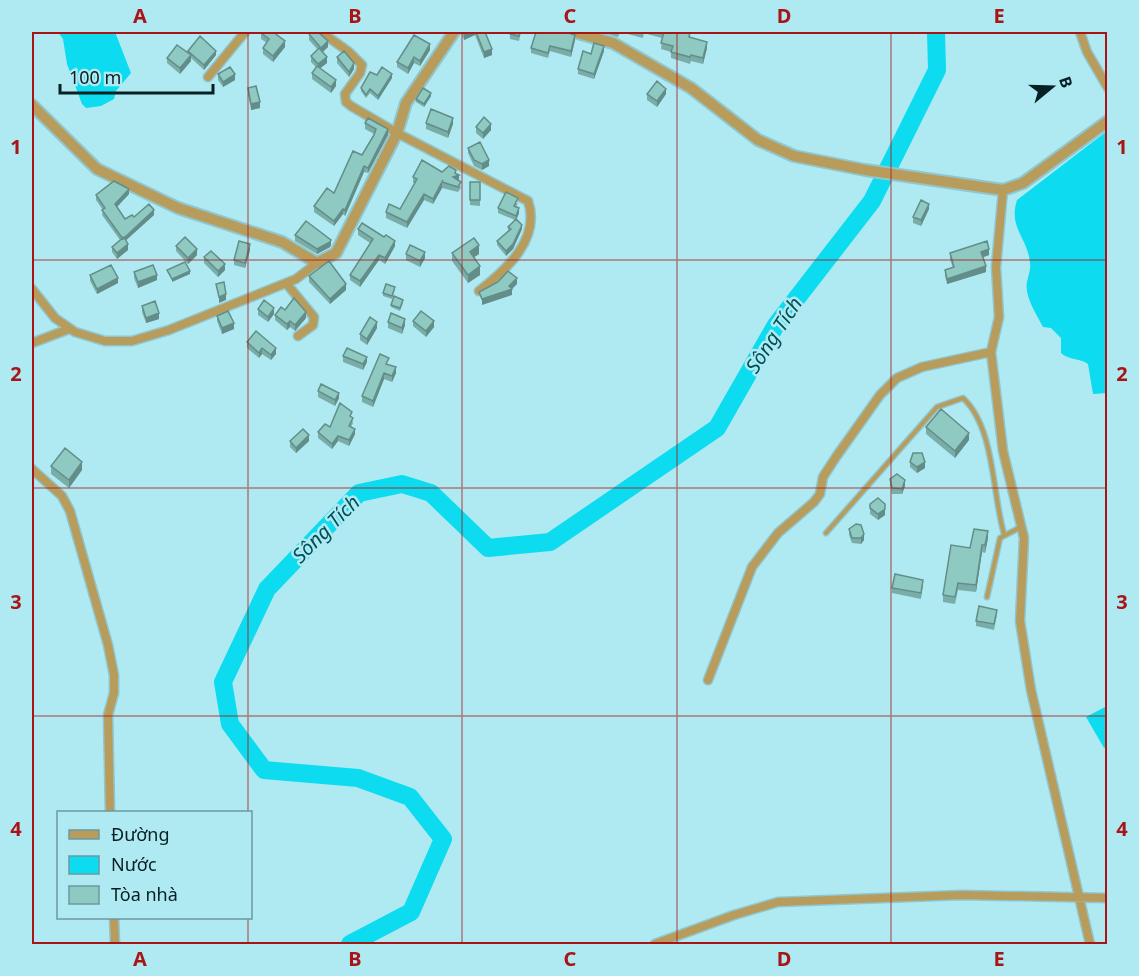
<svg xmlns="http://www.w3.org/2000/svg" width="1139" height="976" font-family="'Noto Sans',sans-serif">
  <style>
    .water { fill: #0cdbf0 }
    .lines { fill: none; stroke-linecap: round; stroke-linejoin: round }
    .river { stroke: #0cdbf0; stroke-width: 18 }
    .service-casing { stroke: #91c6ce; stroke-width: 7 }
    .minor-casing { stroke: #91c6ce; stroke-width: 11 }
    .tertiary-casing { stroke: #91c6ce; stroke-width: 14 }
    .service { stroke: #b79c5c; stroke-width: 4 }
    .minor { stroke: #b79c5c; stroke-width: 8 }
    .tertiary { stroke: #b79c5c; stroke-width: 10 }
    .wall { fill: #7aada7 }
    .shaded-wall { fill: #638d88 }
    .building { fill: #8ec9c2; stroke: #638d88; stroke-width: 1.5 }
    .grid { fill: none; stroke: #a91517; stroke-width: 1.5; stroke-opacity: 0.55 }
    .labels { text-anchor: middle; stroke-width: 5; stroke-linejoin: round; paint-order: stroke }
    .water-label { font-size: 20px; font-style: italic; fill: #005058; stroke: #afeaf3 }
    .neatline { fill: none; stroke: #a91517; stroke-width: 2 }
    .grid-label { font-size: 20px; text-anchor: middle; font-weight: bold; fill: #a91517 }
  </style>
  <rect width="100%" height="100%" fill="#afeaf3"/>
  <path class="water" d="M58,32H115L131,73L116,91L114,99L101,106L86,108L82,104L67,64L63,39Z
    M1107,131V393L1093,394L1088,364C1080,358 1068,360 1061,353V338L1051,328L1043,327C1037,315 1024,296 1027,282C1028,276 1031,270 1030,263C1028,238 1008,228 1017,200Z
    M1107,706V746L1104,748L1086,717Z"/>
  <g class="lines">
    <path class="river" d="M350,944L411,912L443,839L410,797L358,778L264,770L230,724L223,682L267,589L359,493L402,484L431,493L488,548L550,542L717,428L776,325L872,201L937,70L936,32"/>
    <g class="service-casing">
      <path id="service" d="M826,533L937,407L963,398C995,428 992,493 1004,534
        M987,597L1000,538L1021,527"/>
    </g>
    <g class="minor-casing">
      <path id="minor" d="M321,32L349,52L362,65L360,73L345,94L346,102L351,106L397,133L528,201C541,239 506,270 479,291
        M1080,32L1087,52L1108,88
        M208,77L245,32
        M1003,190L996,267L999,317L991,352L1003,451L1024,538L1020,621L1031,690L1090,944
        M286,283L314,317L313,325L298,336
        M32,289L55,318L75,332L105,341H132L169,330L296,279L317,263
        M32,343L69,329
        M32,469L62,496L70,511L108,645L114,675V693L108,715L110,812
        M708,680L752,567L778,533L814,502L820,494L823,477L836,457L880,395L897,378L922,367L991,352
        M114,918L115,944
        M655,944L734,915L778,902L962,895L1108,898"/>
    </g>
    <g class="tertiary-casing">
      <path id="tertiary" d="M574,32L613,43L691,88L758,140L794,156L865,170L1003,190L1023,183L1108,121
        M32,105L97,169L178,208L282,242L317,263L336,253L397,133L406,103L454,32"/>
    </g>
    <use href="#service" class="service"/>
    <use href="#minor" class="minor"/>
    <use href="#tertiary" class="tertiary"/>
  </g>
  <path class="wall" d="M461,32H485L492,55L484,58L475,35L464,40Z
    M521,32L519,41L510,39V34Z
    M605,32H644L643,38L620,32L618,37L605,33Z
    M647,32H690V37L707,48L703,64L691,61L690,64L671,58V52L661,49L662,38L647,34Z
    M261,33L285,47L273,62L263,54V48L267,43L261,39Z
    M309,34L328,47L323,52L327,63L320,68L336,86L331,93L312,79V73L316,67L311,62V56L318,50L309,40Z
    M575,40L571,57L550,51L548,58L531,53V48Z
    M430,50L420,66L414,63L408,74L397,67V62Z
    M188,51L216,55L204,70L191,58V61L180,74L167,63V58L188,53Z
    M604,51L594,79L578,74V69L591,54Z
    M337,57L354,69L349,77L337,63Z
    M218,74L235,80L223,87L218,80Z
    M377,75L392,78L378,100L370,93L366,98L361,91V88Z
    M248,88L260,108L251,110L248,94Z
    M647,94H666L657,107L647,100Z
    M431,96L424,107L416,102V99Z
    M365,123L388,135L368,173L364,172L345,216L343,214L334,226L314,212V206L334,193L362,155L374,134L365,129Z
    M426,123L453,124L448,138L426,129Z
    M476,127L491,130L483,139L476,133Z
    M468,148L489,166L482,170L474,166L468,153Z
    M442,172L456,173L461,188L458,192L442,188L433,204L424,200L407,228L386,218V212L400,209L415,183H413V177Z
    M470,182H480V206L470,205Z
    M129,194L117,207L125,219L154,215L126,240L128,250L117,259L112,252V247L120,240L102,215L103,210L96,200V195Z
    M518,203L516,207L519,213L516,219L522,229L513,249L506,256L497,245V241L508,231V227L515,220L498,213V208Z
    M929,209L921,226L913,223V217Z
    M358,229L395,246L385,264L379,260L360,287L350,280V275L370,243L358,235Z
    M295,235L331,245L330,247L317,254L295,241Z
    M176,246L197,255L188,264L176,251Z
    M250,250L245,268L234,265V260Z
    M452,253L479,254L474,257L480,275L468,283L452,261Z
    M950,253L989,255L983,257L986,272L947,284L945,276V270L953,268L950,259Z
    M406,254L425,258L420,267L406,260Z
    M204,257L225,270L218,277L204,263Z
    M134,272L157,280L138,288L134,278Z
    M90,275L118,283L97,294L90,281Z
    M309,276L346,290L330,304L309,282Z
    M395,289L392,299L383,296V293Z
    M403,303L400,311L391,307V305Z
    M142,306L159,319L146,323L142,312Z
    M258,309L274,314L268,322L258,315Z
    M285,310L306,318L295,331L290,327L287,330L275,320V315Z
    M217,316L234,329L222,334L217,321Z
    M413,321L434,327L426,337L413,326Z
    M388,322L405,325L402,334L388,328Z
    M377,328L367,345L360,340V334Z
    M247,342L276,354L271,360L262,354L259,358L247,348Z
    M343,356L367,362L363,370L343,362Z
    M388,364L396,373L392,382L384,379L373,407L362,402V396L389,364Z
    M318,391L339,398L335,406L318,397Z
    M351,417L353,423L351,427L355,434L349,446L338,441L332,449L318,438V432Z
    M926,427L969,440L955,458L926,434Z
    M290,441H309L296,453L290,447Z
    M910,462L925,468L917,473L910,467Z
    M51,466L82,470L69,488L51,474Z
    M890,479L905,486L902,494H892L890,485Z
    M870,504H885V515L878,520L870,514Z
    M849,529L864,540L861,544L852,543L849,535Z
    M988,538L985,553L982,552L976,592L958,590L955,604L943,602V595Z
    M923,585L921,599L892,593V588Z
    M997,615L994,630L976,626V621Z"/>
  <path class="shaded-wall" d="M470,32H475V35L464,40V34Z
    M575,35V40L571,57V51Z
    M285,41V47L273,62V56Z
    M328,41V47L321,53V48Z
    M707,42V48L703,64V58Z
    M430,44V50L420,66V61Z
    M604,46V51L594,79V74Z
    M492,49V55L484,58V52Z
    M216,51V55L204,70V65Z
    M191,55V61L180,74V68Z
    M327,57V63L318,70V64Z
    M414,57V63L408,74V68Z
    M354,63V69L349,77V72Z
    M235,74V80L223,87V82Z
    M392,74V78L378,100V96Z
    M336,80V86L331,93V87Z
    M666,89V94L657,107V101Z
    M431,93V96L424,107V104Z
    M260,102V108L251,110V104Z
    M453,118V124L448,138V132Z
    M491,124V130L483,139V133Z
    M388,129V135L368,173V168Z
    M489,160V166L482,170V164Z
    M364,166V172L345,216V210Z
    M456,170V176L459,175V180L453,183V177Z
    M442,182V188L433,204V199Z
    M129,189V194L115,209V204Z
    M424,194V200L407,228V222Z
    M929,204V209L921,226V220Z
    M519,208V213L516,221V216Z
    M343,209V214L334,226V221Z
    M154,210V215L123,243V239Z
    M522,225V229L513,249L506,256V251Z
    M331,240V245L330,247L317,254V249Z
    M395,241V246L385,264V258Z
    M128,244V250L117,259V253Z
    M250,244V250L245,268V263Z
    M479,245V254L470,260V252Z
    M197,249V255L188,264V258Z
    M989,249V255L981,258V252Z
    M425,252V258L420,267V261Z
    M379,255V260L360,287V281Z
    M225,264V270L218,277V271Z
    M480,266V275L468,283V275Z
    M986,266V272L947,284V279Z
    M190,271V274L172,282V279Z
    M157,275V280L138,288V282Z
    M118,278V283L97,294V289Z
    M517,278V284L512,289V295L482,305V299L509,286Z
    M346,284V290L330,304V299Z
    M226,294V300L219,303V297Z
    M274,308V314L268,322V317Z
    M306,312V318L295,331V325Z
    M159,313V319L146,323V318Z
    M405,319V325L402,334V328Z
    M290,321V327L287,330V324Z
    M434,321V327L426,337V331Z
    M377,322V328L367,345V339Z
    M234,323V329L222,334V328Z
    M262,348V354L259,358V353Z
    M276,348V354L271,360V355Z
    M367,357V362L363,370V364Z
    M396,367V373L392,382V376Z
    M384,373V379L373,407V401Z
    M339,393V398L335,406V400Z
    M355,429V434L349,446V440Z
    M969,433V440L955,458V451Z
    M309,435V441L296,453V448Z
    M338,436V441L332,449V444Z
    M82,462V470L69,488V480Z
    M925,462V468L917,473V467Z
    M905,480V486L902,494V489Z
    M885,509V515L878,520V514Z
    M988,531V538L985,553V545Z
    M864,534V540L861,544V538Z
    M982,545V552L976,592V585Z"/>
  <path class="building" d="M263,32H273L285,41L273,56L263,48L269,39L261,33Z
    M312,32H318L328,41L321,48L309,34Z
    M476,32H485L492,49L484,52Z
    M510,32H520L519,36L510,34Z
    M536,32H565L575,35L571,51L550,46L548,53L531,48Z
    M661,32H690L689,37L707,42L703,58L691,55L690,57L671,52L673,46L661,43L664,32Z
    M414,35L430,44L420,61L414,57L408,68L397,62Z
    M200,36L216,51L204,65L188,51Z
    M594,43L604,46L594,74L578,69L583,51L591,54Z
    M177,45L191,55L180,68L167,58Z
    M319,48L327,57L318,64L311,56Z
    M344,51L354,63L349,72L337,57Z
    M317,66L336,80L331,87L312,73Z
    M230,67L235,74L223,82L218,74Z
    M382,67L392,74L378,96L370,89L366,95L361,88L370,72L377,75Z
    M657,81L666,89L657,101L647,94Z
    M256,86L260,102L251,104L248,88Z
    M423,88L431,93L424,104L416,99Z
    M431,109L453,118L448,132L426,123Z
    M484,117L491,124L483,133L476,127Z
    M368,118L388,129L368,168L364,166L345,210L343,209L334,221L314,206L327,188L334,193L353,151L362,155L374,135L376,129L365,123Z
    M480,142L489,160L482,164L474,160L468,148Z
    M422,160L442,172L449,166L456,170L455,173L459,175L453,177L461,182L458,187L442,182L443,180L433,199L424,194L407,222L386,212L389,204L400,209L417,179L413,177Z
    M114,181L129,189L115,204L125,219L132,215L134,217L149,204L154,210L123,239L102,210L105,208L96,195Z
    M470,182H480V200H470Z
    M506,192L518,198L514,206L519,208L516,216L498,208Z
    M921,200L929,204L921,220L913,217Z
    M516,219L522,225L513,244L506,251L497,241L511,229L508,227Z
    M306,221L331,240L330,242L317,249L295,235Z
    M362,223L384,237L386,235L395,241L385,258L379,255L360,281L350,275L373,239L358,229Z
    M124,237L128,244L117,253L112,247Z
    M185,237L197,249L188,258L176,246Z
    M474,238L479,245L470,252L480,266L468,275L452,253Z
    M239,241L250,244L245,263L234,260Z
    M987,241L989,249L981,252L986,266L947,279L945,270L954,267L950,253Z
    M410,245L425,252L420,261L406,254Z
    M211,251L225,264L218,271L204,257Z
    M329,261L346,284L330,299L309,276Z
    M185,262L190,271L172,279L167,270Z
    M111,265L118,278L97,289L90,275Z
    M153,265L157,275L138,282L134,272Z
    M508,271L517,278L509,286L512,289L482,299L479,292L498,282Z
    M224,282L226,294L219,297L216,284Z
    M386,284L395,287L392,296L383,293Z
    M394,296L403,300L400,308L391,305Z
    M294,298L306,312L295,325L290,321L287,324L275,315L281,307L285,310Z
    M264,300L274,308L268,317L258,309Z
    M155,301L159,313L146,318L142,306Z
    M228,311L234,323L222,328L217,316Z
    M421,311L434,321L426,331L413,321Z
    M391,313L405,319L402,328L388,322Z
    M370,317L377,322L367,339L360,334Z
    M256,331L276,348L271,355L262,348L259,353L247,342Z
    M347,348L367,357L363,364L343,356Z
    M380,354L389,358L386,364L396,367L392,376L384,373L373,401L362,396Z
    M321,384L339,393L335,400L318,391Z
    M340,403L352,412L350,416L353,418L349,426L355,429L349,440L338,436L332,444L318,432L325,424L330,427Z
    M941,409L969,433L955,451L926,427Z
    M303,429L309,435L296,448L290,441Z
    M65,448L82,462L69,480L51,466Z
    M913,453H922L925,462L917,467L910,462Z
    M897,474L905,480L902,489L892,488L890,479Z
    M878,498L885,504V509L878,514L870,508V504Z
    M856,524L861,525L864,534L861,538H852L849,529Z
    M974,529L988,531L985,545H982L976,585L958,583L955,597L943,595L951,545L970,548Z
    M895,574L923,580L921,593L892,588Z
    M979,606L997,610L994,624L976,621Z"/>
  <path class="grid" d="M248,32V812M462,32V944M677,32V944M891,32V944M32,260H1108M32,488H1108M32,716H1108M248,918V944"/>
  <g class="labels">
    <g class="water-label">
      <text transform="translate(774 335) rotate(-57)" y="7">Sông Tích</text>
      <text transform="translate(326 529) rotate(-45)" y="7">Sông Tích</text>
    </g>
  </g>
  <rect width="1139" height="976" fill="none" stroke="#afeaf3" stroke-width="66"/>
  <rect x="57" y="811" width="195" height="108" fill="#afeaf3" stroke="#6c99a0" stroke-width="1.5"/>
  <rect x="69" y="830" width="30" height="9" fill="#b79c5c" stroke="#6c99a0" stroke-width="1.5"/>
  <text x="111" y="841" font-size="18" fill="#072023">Đường</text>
  <rect x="69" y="856" width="30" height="18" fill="#0cdbf0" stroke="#6c99a0" stroke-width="1.5"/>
  <text x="111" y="871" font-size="18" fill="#072023">Nước</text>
  <rect x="69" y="886" width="30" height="18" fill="#8ec9c2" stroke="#6c99a0" stroke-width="1.5"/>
  <text x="111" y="901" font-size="18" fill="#072023">Tòa nhà</text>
  <g transform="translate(1052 87) rotate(71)" stroke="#afeaf3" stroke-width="4.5" paint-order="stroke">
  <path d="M0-4.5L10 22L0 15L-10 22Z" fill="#072023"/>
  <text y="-9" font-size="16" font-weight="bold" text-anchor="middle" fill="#072023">B</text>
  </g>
  <path d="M60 84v9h153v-9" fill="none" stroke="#072023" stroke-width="3"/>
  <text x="69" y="84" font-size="18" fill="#072023" stroke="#afeaf3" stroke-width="4.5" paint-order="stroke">100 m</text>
  <rect x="33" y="33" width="1073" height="910" class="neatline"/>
  <g class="grid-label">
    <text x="140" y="23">A</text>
    <text x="355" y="23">B</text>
    <text x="570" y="23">C</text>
    <text x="784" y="23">D</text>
    <text x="999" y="23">E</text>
    <text x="16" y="154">1</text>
    <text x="1122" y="154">1</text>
    <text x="16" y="381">2</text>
    <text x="1122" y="381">2</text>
    <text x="16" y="609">3</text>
    <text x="1122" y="609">3</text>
    <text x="16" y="836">4</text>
    <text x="1122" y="836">4</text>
    <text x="140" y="966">A</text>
    <text x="355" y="966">B</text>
    <text x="570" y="966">C</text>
    <text x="784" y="966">D</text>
    <text x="999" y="966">E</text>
  </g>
</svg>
